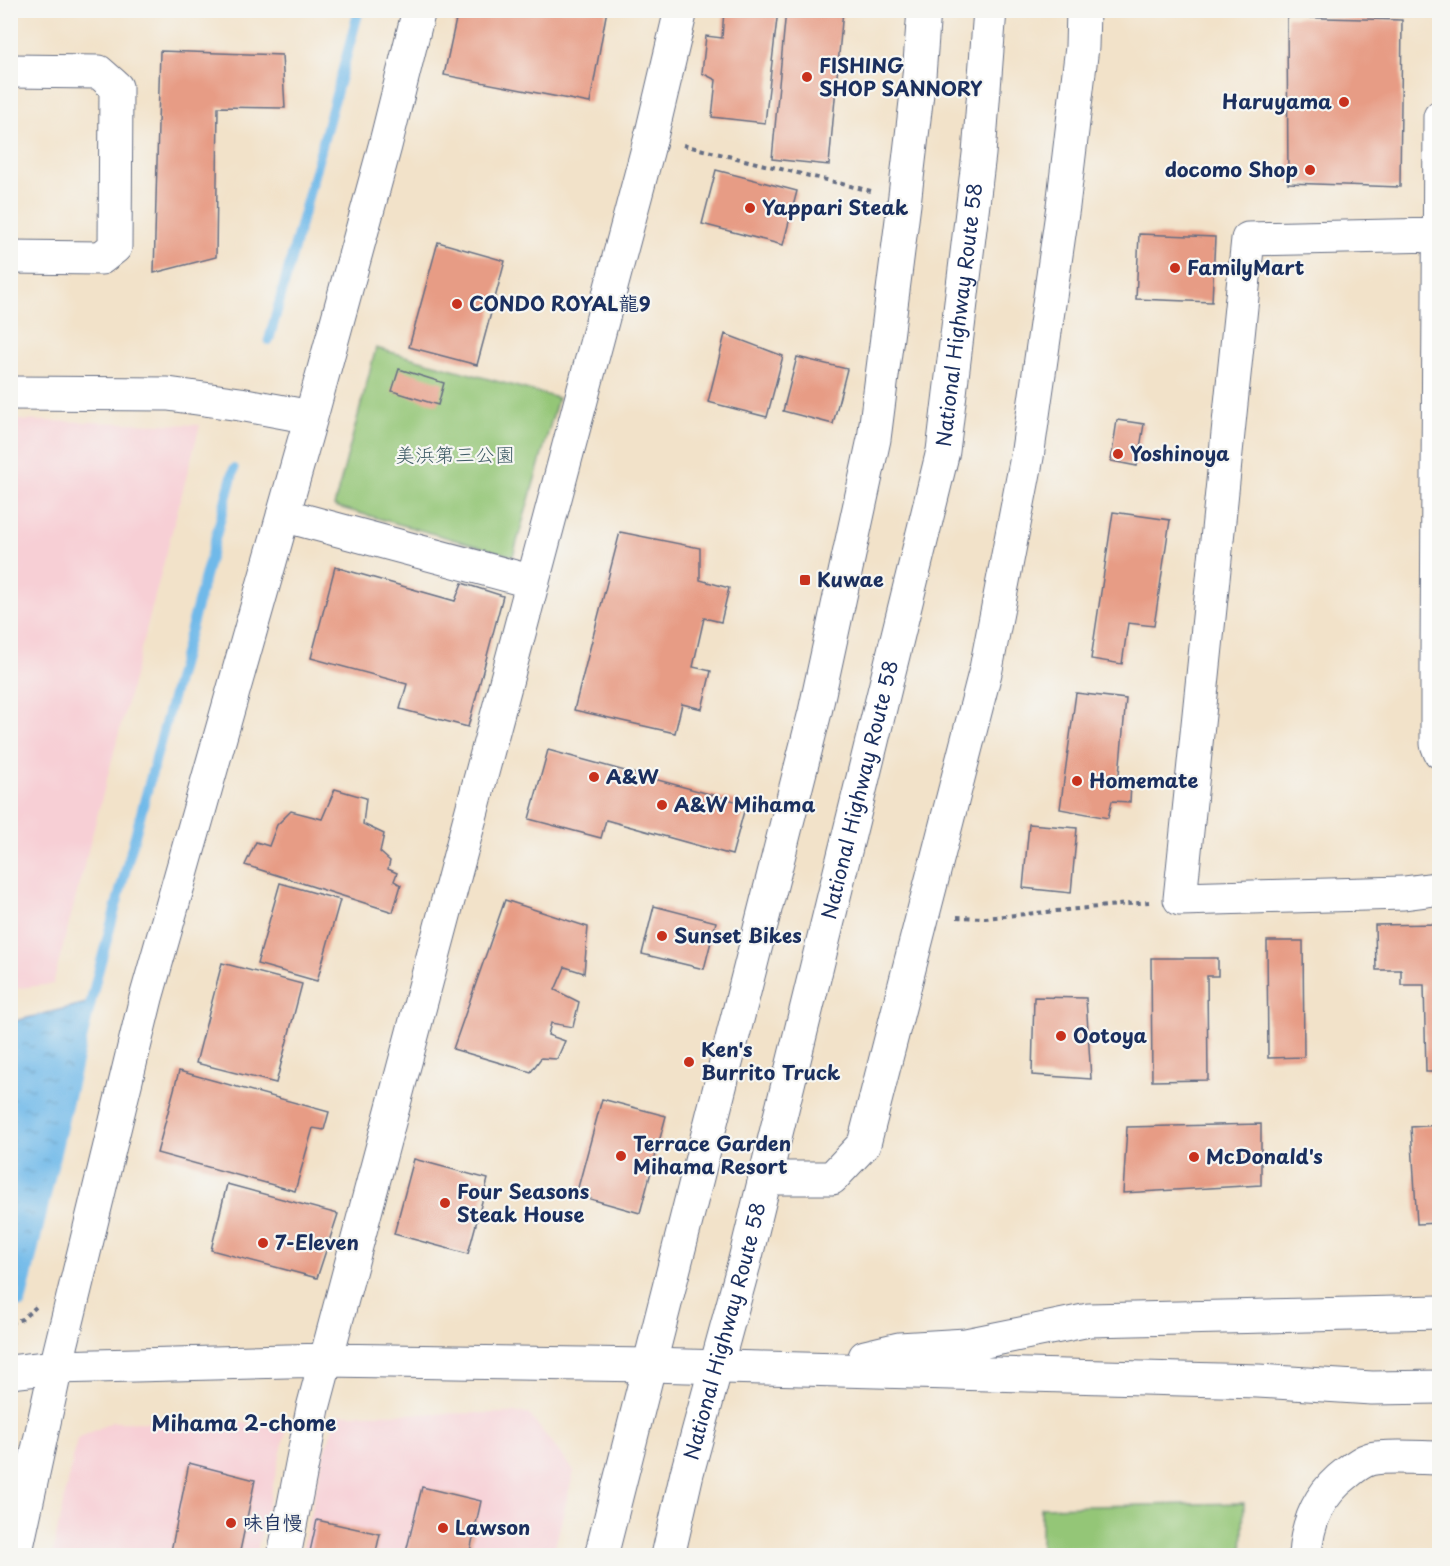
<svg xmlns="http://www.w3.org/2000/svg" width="1450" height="1566" font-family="'Playpen Sans','Klee One',sans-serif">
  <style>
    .built { fill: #f7cfd5 }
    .green { fill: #94c677; stroke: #587a6a; stroke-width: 1.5 }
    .water { fill: url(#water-ripples); stroke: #4674a4; stroke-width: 1.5 }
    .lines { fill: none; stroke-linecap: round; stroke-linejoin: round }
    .stream { stroke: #70b9e9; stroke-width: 10 }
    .building { fill: #e79c85 }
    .minor-casing { stroke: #666e83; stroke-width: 35 }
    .highway-casing { stroke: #666e83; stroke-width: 35 }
    .path { stroke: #666e83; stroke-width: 4; stroke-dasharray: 4.5 4.5; stroke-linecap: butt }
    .minor { stroke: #fff; stroke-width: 33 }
    .highway { stroke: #fff; stroke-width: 33 }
    .poi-dot { fill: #c8321e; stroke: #f6f6f2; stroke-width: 2 }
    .labels { text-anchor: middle; stroke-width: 4.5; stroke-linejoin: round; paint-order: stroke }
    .poi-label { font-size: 20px; font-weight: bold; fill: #1b2f5e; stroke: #f6f6f2; text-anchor: start }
    .street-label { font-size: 20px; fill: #1b2f5e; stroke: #f6f6f2 }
    .park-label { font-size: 20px; fill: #3f5c66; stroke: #f6f6f2 }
    .neighbourhood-label { font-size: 21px; font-weight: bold; fill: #1b2f5e; stroke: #f6f6f2 }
  </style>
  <defs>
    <pattern id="water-ripples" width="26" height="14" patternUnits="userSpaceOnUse" patternTransform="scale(1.5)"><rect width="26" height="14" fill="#70b9e9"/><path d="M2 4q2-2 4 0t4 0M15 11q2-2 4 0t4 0" fill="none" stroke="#5b97c0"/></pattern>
  </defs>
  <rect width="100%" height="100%" fill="#f6f6f2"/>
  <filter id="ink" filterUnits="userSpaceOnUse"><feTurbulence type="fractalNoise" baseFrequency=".0167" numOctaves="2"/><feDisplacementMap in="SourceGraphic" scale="12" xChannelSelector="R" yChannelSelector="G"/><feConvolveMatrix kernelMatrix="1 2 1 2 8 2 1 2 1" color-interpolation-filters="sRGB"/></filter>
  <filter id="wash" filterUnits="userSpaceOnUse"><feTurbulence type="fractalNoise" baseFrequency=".008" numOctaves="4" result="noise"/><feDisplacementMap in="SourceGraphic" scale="24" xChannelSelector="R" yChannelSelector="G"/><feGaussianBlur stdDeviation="1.35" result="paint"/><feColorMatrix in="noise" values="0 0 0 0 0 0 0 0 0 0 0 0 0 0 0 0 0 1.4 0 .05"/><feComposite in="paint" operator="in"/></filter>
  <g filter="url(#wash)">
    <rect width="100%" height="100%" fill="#f2e2c9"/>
    <path class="built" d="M11,420L200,425L53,984L11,989Z
      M528,1413L574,1471L553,1555L301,1556L322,1461L337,1414Z
      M112,1422L288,1423L256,1555L52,1556L77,1439Z"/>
    <path class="green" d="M376,348L558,398L513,556L334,506Z
      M1244,1503L1242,1555H1041V1507Z"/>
    <path class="water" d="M91,1002L24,1287L11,1288V1022Z"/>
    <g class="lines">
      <path class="stream" d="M269,340L359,10
        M21,1303L96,980L234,469"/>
    </g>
    <g id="blocks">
      <path class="building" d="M458,10H607L590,103L444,75Z
        M724,10H778L765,123L712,117L716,80L702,73L706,36L722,38Z
        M786,10H843L829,165L772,159Z
        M1287,17L1402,20L1400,187L1288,183Z
        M160,51L282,55L285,108L218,107L216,257L154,273Z
        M716,170L797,191L783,245L702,224Z
        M1139,234L1215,237L1212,302L1136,299Z
        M438,242L505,261L477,365L409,347Z
        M725,334L783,356L767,417L708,402Z
        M797,357L847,369L833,424L783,411Z
        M399,369L444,383L438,405L392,391Z
        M1117,420L1144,424L1137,466L1111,461Z
        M1113,512L1170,520L1154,626L1128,623L1122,664L1091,659Z
        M620,532L700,548V580L729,588L721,622L704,618L693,667L711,671L702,709L682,704L675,733L574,710Z
        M335,567L455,601L462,583L503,596L468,727L400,709L407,684L311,658Z
        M1076,693L1126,699L1118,785H1131L1130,802L1112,801L1108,818L1060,809Z
        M548,750L746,804L732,855L606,820L601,838L529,819Z
        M335,789L366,798L363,824L384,834L380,852L390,861L388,869L397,873L394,881L401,885L393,912L245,865L256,842L269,846L277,825L291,811L322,819Z
        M1029,824L1077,828L1071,893L1023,888Z
        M280,883L340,900L317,981L257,964Z
        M505,900L588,927L584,973L565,967L555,990L579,1002L573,1027L551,1023L548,1035L565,1041L557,1059L541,1058L531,1072L453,1049Z
        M654,906L716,922L704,969L642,954Z
        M1440,924V1072H1426L1424,985H1401V970H1376L1375,925Z
        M1267,941H1303L1304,1057L1268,1058Z
        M1151,958H1218V976H1207L1208,1080L1152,1081Z
        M222,963L302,984L276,1083L196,1063Z
        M1034,997L1086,998L1091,1079L1032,1075Z
        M179,1071L329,1112L324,1130L313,1128L295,1191L157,1153Z
        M602,1099L666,1116L640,1213L576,1195Z
        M1261,1124V1185L1123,1193L1127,1127Z
        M1440,1125V1223L1417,1224L1411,1127Z
        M414,1159L488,1179L468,1254L394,1234Z
        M227,1184L338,1214L317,1278L211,1250Z
        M189,1463L255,1480L239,1556H170Z
        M422,1487L481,1501L469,1556H405Z
        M317,1520L380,1534L375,1556H309Z"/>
    </g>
  </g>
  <g filter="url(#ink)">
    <use href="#blocks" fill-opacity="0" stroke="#666e83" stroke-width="1.5"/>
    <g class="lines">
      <g class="minor-casing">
        <path id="minor" d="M10,71L99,72L116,87L115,247L101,258L10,257
          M1440,117L1437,659V744L1440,752
          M1438,235L1248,239L1180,899L1404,893L1435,889L1440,886
          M10,393L168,394L240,404L311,417
          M283,515L533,582
          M765,1178H832L864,1144L986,669L1027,457L1063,206L1082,47L1083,10
          M865,1357L899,1349L966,1345L1089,1320L1440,1312
          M10,1372L56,1367L327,1360L649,1365L1258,1381L1372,1388L1440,1387
          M15,1556L56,1367L146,998L311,417L385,146L419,10
          M284,1556L313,1408L651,137L681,10
          M1305,1556C1307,1521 1319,1494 1347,1473C1353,1468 1363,1461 1370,1459C1385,1455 1423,1458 1440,1458"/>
      </g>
      <g class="highway-casing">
        <g id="highway">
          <path d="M601,1556L815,712L874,439L904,204L919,76L924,10"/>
          <path id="s1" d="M668,1556L687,1473L744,1264L943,451L979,154L990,10"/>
        </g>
      </g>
      <path class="path" d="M683,145L871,191
        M957,917L985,918L1149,902
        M10,1323L22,1319L36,1307"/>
      <use href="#minor" class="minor"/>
      <use href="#highway" class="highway"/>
    </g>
  </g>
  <g class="poi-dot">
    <circle cx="807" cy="77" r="6"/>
    <circle cx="1344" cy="102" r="6"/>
    <circle cx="1310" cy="170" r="6"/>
    <circle cx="750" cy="208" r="6"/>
    <circle cx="1175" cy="268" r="6"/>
    <circle cx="457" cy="304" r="6"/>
    <circle cx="1118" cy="454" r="6"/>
    <rect x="799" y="574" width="12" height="12" rx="3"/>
    <circle cx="594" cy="777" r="6"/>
    <circle cx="1077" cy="781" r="6"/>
    <circle cx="662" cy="805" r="6"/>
    <circle cx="662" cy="936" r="6"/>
    <circle cx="1061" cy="1036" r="6"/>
    <circle cx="689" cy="1062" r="6"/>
    <circle cx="621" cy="1156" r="6"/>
    <circle cx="1194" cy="1157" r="6"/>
    <circle cx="445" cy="1203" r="6"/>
    <circle cx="263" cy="1243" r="6"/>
    <circle cx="231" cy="1523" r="6"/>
    <circle cx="443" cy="1528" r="6"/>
  </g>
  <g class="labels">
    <g class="poi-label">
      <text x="819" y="73">FISHING<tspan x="819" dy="23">SHOP SANNORY</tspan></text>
      <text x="1332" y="109" text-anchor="end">Haruyama</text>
      <text x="1298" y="177" text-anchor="end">docomo Shop</text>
      <text x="762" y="215">Yappari Steak</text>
      <text x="1187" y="275">FamilyMart</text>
      <text x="469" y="311">CONDO ROYAL龍9</text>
      <text x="1130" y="461">Yoshinoya</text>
      <text x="817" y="587">Kuwae</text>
      <text x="606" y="784">A&amp;W</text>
      <text x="1089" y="788">Homemate</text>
      <text x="674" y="812">A&amp;W Mihama</text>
      <text x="674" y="943">Sunset Bikes</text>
      <text x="1073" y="1043">Ootoya</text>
      <text x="701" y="1057">Ken's<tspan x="701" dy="23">Burrito Truck</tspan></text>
      <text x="633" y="1151">Terrace Garden<tspan x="633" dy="23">Mihama Resort</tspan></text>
      <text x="1206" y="1164">McDonald's</text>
      <text x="457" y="1199">Four Seasons<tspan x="457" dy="23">Steak House</tspan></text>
      <text x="275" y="1250">7-Eleven</text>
      <text x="243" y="1530">味自慢</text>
      <text x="455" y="1535">Lawson</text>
    </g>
    <g class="street-label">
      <text dy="7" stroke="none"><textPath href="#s1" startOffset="1276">National Highway Route 58</textPath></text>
      <text dy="7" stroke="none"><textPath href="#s1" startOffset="790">National Highway Route 58</textPath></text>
      <text dy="7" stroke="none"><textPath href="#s1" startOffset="232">National Highway Route 58</textPath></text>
    </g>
    <g class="park-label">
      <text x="455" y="462">美浜第三公園</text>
    </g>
    <g class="neighbourhood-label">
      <text x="244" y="1431">Mihama 2-chome</text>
    </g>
  </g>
  <rect width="1450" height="1566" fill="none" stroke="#f6f6f2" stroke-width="36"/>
</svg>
